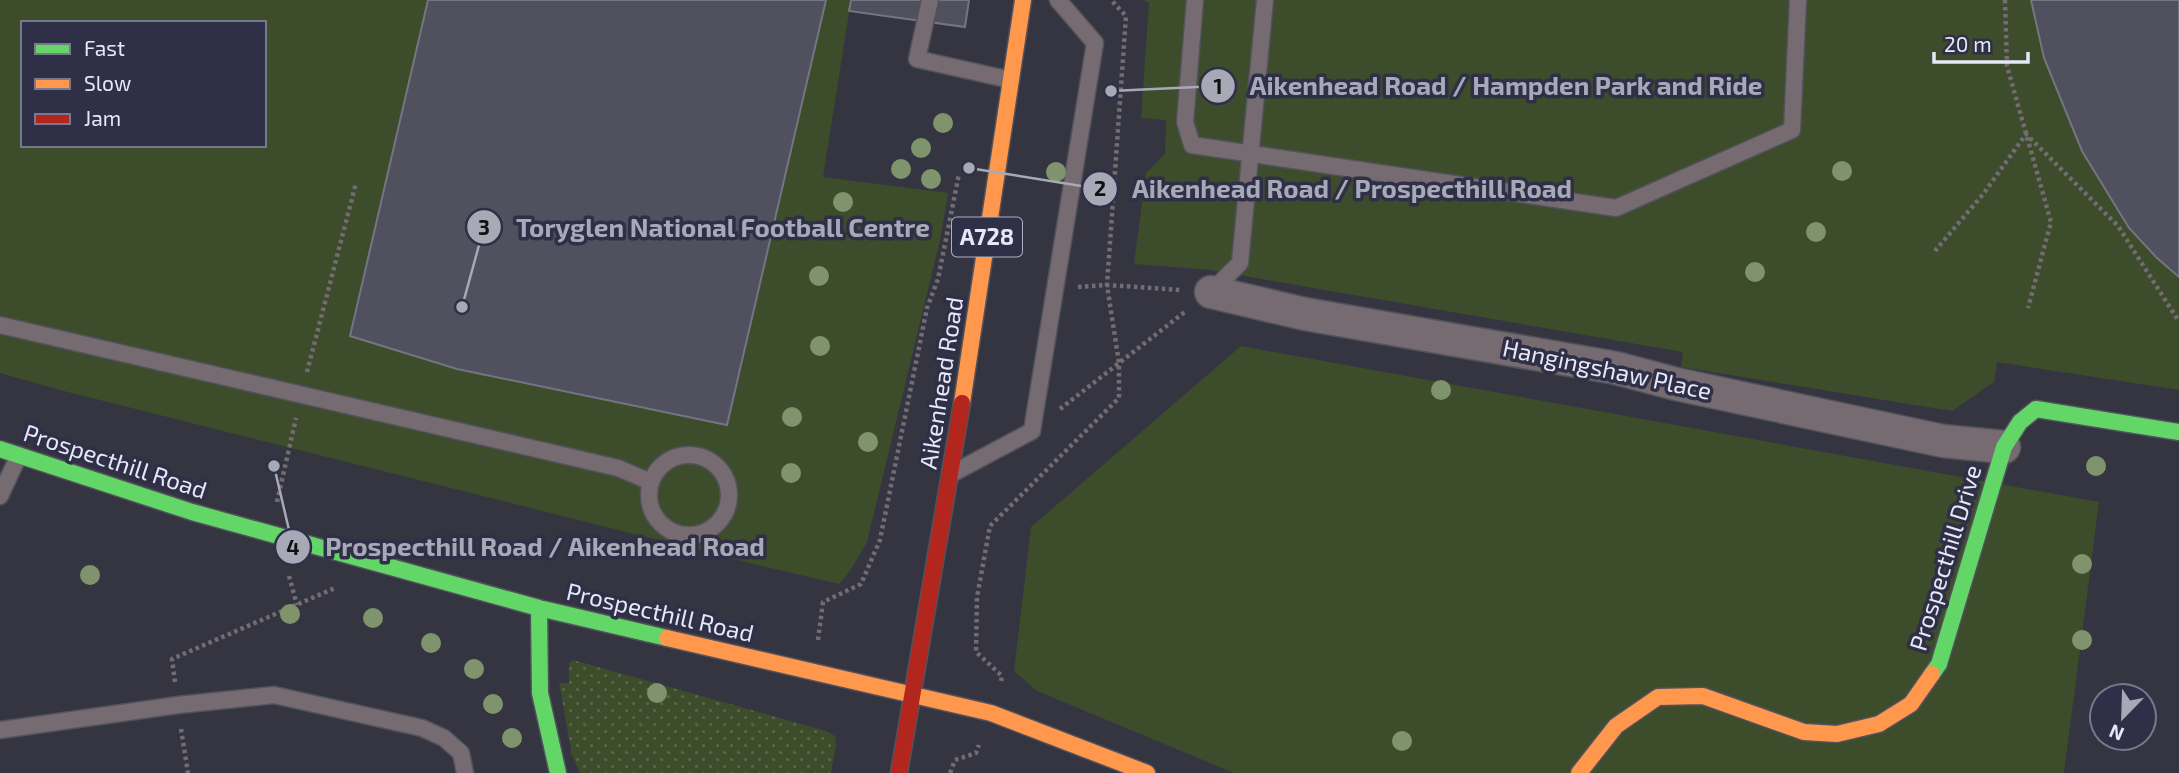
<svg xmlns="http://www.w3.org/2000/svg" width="2179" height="773" font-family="'Exo 2',sans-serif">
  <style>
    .grass { fill: url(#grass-dots) }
    .park { fill: #3d4c2b; fill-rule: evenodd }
    .building { fill: #50505f; stroke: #757581; stroke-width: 2 }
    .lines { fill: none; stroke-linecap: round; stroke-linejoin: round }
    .lane-casing { stroke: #52525d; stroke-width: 19 }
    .street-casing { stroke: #52525d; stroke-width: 35 }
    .fast-casing { stroke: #52525d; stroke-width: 19 }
    .slow-casing { stroke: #52525d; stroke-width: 19 }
    .jam-casing { stroke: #52525d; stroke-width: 19 }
    .path { stroke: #736c73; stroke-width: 4.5; stroke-dasharray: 3.5 3.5; stroke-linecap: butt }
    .lane { stroke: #766b70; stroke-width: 16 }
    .street { stroke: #766b70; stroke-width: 32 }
    .fast { stroke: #63d668; stroke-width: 16 }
    .slow { stroke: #ff974d; stroke-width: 16 }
    .jam { stroke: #b3261e; stroke-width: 16 }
    .tree { fill: #7f936c }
    .labels { text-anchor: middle; stroke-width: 7; stroke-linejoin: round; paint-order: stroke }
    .shield { fill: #2f2f47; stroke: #afb0c2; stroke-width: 2 }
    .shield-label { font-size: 23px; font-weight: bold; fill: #e6e7f7 }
    .street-label { font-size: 24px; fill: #e6e7f7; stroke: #2f2f47 }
    .leader { fill: none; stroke: #a8a9b7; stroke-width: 2.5 }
    .callout-dot { fill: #a8a9b7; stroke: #2f2f47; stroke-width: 2.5 }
    .mark-label { font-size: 21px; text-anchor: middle; font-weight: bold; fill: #111 }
    .callout-label { font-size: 26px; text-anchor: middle; font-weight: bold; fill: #a8a9b7; stroke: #2f2f47; stroke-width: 7; stroke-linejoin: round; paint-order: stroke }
  </style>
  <defs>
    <pattern id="grass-dots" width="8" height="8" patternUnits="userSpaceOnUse" patternTransform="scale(1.75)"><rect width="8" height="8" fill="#3d4c2b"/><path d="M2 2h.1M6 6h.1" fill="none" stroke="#59664a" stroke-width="1.8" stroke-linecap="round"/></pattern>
  </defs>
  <rect width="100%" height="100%" fill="#353541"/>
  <path class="grass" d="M573,660L826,731L835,736L836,745L831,773H580L572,755L559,683H569V663Z"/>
  <path class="park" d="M0,0H851L823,177L948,193L940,240L867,542L850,571L839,584L754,564L60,390L0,373ZM23,23H264V145H23Z
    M1143,0H2179V390L1997,362L1994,382L1952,411L1681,367L1683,352L1210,270L1134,264L1146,173L1165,154L1166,120L1141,118L1149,3Z
    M1241,346L2099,502L2064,773H1234L1037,691L1014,671L1031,527Z"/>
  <path class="building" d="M428,0H826L727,425L457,369L350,336Z
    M851,0H969L965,27L849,11Z
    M2031,0H2179V277L2157,258L2129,228L2082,151L2044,58Z"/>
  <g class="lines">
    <g class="lane-casing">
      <path id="lane" d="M930,0L917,59L1011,80
        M1195,0L1185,122L1192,145L1616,208L1792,130L1798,0
        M1211,292L1240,263L1265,0
        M0,325L618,468L651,482
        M649 495a40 40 0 1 1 80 0a40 40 0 1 1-80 0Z
        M955,472L1032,431L1095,43L1058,0
        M0,496L19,455
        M0,730L178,705L274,695L422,728L444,738L461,753L465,773"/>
    </g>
    <g class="street-casing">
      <path id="street" d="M1211,292L1305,314L1616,368L1676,384L1943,441L2004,447"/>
    </g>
    <g class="fast-casing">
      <path id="fast" d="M0,449L192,512L539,608L667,638
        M539,608L540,693L558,773
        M1932,674L1939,664L2004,447L2020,422L2036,409L2179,432"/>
    </g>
    <g class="slow-casing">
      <path id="slow" d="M962,403L1023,0
        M667,638L991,713L1147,773
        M1579,773L1616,726L1658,697L1703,696L1804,732L1837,734L1879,724L1911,704L1932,674"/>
    </g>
    <g class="jam-casing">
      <path id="jam" d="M899,773L962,403"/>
    </g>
    <path class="path" d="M2005,0L2007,66L2051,222L2028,308
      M1935,251L1984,193L2026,134L2118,226L2178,320
      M1078,287L1107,285L1181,290
      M307,372L356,183
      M1060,409L1186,311
      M277,502L296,418
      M289,576L297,605
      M818,640L823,602L861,584L880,540L927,308L938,279L959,174
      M1001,681L1002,676L976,652L977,597L990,526L1119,398V363L1107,285L1126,16L1111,0
      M175,682L172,659L335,588
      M181,729L188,773
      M950,773L955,760L976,753L979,745"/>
    <use href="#lane" class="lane"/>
    <use href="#street" class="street"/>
    <use href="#fast" class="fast"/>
    <use href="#slow" class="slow"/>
    <use href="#jam" class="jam"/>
  </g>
  <g class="tree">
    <circle cx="943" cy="123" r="10"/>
    <circle cx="921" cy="148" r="10"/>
    <circle cx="901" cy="169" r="10"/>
    <circle cx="1842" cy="171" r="10"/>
    <circle cx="1056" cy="172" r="10"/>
    <circle cx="931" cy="179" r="10"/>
    <circle cx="843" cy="202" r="10"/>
    <circle cx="1816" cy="232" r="10"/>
    <circle cx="1755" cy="272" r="10"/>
    <circle cx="819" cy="276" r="10"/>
    <circle cx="820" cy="346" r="10"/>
    <circle cx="1441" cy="390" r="10"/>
    <circle cx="792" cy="417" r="10"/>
    <circle cx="868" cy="442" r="10"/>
    <circle cx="2096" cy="466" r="10"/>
    <circle cx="791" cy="473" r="10"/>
    <circle cx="2082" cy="564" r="10"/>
    <circle cx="90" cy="575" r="10"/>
    <circle cx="290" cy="614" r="10"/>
    <circle cx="373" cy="618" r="10"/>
    <circle cx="2082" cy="640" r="10"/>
    <circle cx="431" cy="643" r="10"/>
    <circle cx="474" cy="669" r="10"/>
    <circle cx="657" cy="693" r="10"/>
    <circle cx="493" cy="704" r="10"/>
    <circle cx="512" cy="738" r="10"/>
    <circle cx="1402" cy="741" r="10"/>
  </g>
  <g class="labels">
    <rect class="shield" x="952" y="217.5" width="70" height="39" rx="5"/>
    <g class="shield-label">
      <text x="987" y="245">A728</text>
    </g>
    <g class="street-label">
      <text transform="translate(1607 370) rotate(12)" y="8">Hangingshaw Place</text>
      <text transform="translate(942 383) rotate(-81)" y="8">Aikenhead Road</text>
      <text transform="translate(115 462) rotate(18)" y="8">Prospecthill Road</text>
      <text transform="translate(1946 558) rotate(-73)" y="8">Prospecthill Drive</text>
      <text transform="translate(660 613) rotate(13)" y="8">Prospecthill Road</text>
    </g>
  </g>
  <path class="leader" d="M1111 91L1218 86M969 168L1100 189M462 307L484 227M274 466L293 547"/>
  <g class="callout-dot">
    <circle cx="1111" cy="91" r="7"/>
    <circle cx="969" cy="168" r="7"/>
    <circle cx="462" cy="307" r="7"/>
    <circle cx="274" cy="466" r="7"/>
    <circle cx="1218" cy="86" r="18"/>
    <circle cx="1100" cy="189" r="18"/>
    <circle cx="484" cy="227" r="18"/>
    <circle cx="293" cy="547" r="18"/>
  </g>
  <g class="mark-label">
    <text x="1218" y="94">1</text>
    <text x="1100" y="196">2</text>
    <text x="484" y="235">3</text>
    <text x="293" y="555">4</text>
  </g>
  <g class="callout-label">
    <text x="1506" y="95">Aikenhead Road / Hampden Park and Ride</text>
    <text x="1352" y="198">Aikenhead Road / Prospecthill Road</text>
    <text x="723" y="237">Toryglen National Football Centre</text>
    <text x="545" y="556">Prospecthill Road / Aikenhead Road</text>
  </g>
  <rect x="21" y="21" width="245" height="126" fill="#2f2f47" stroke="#78798d" stroke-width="2"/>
  <rect x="35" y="44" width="35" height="10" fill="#63d668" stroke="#78798d" stroke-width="2"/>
  <text x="84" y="56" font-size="21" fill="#e6e7f7">Fast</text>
  <rect x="35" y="79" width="35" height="10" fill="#ff974d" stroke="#78798d" stroke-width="2"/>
  <text x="84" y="91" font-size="21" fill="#e6e7f7">Slow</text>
  <rect x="35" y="114" width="35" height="10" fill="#b3261e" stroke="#78798d" stroke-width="2"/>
  <text x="84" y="126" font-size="21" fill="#e6e7f7">Jam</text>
  <g transform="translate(2123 717) rotate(203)"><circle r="33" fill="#2f2f47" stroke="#78798d" stroke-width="2"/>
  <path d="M0-5L12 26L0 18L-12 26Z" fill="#a8a9b7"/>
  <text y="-10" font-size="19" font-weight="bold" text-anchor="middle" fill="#e6e7f7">N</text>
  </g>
  <path d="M1934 52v10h94v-10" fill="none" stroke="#e6e7f7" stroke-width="3.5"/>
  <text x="1944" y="52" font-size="21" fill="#e6e7f7" stroke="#2f2f47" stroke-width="5" paint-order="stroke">20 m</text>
</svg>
